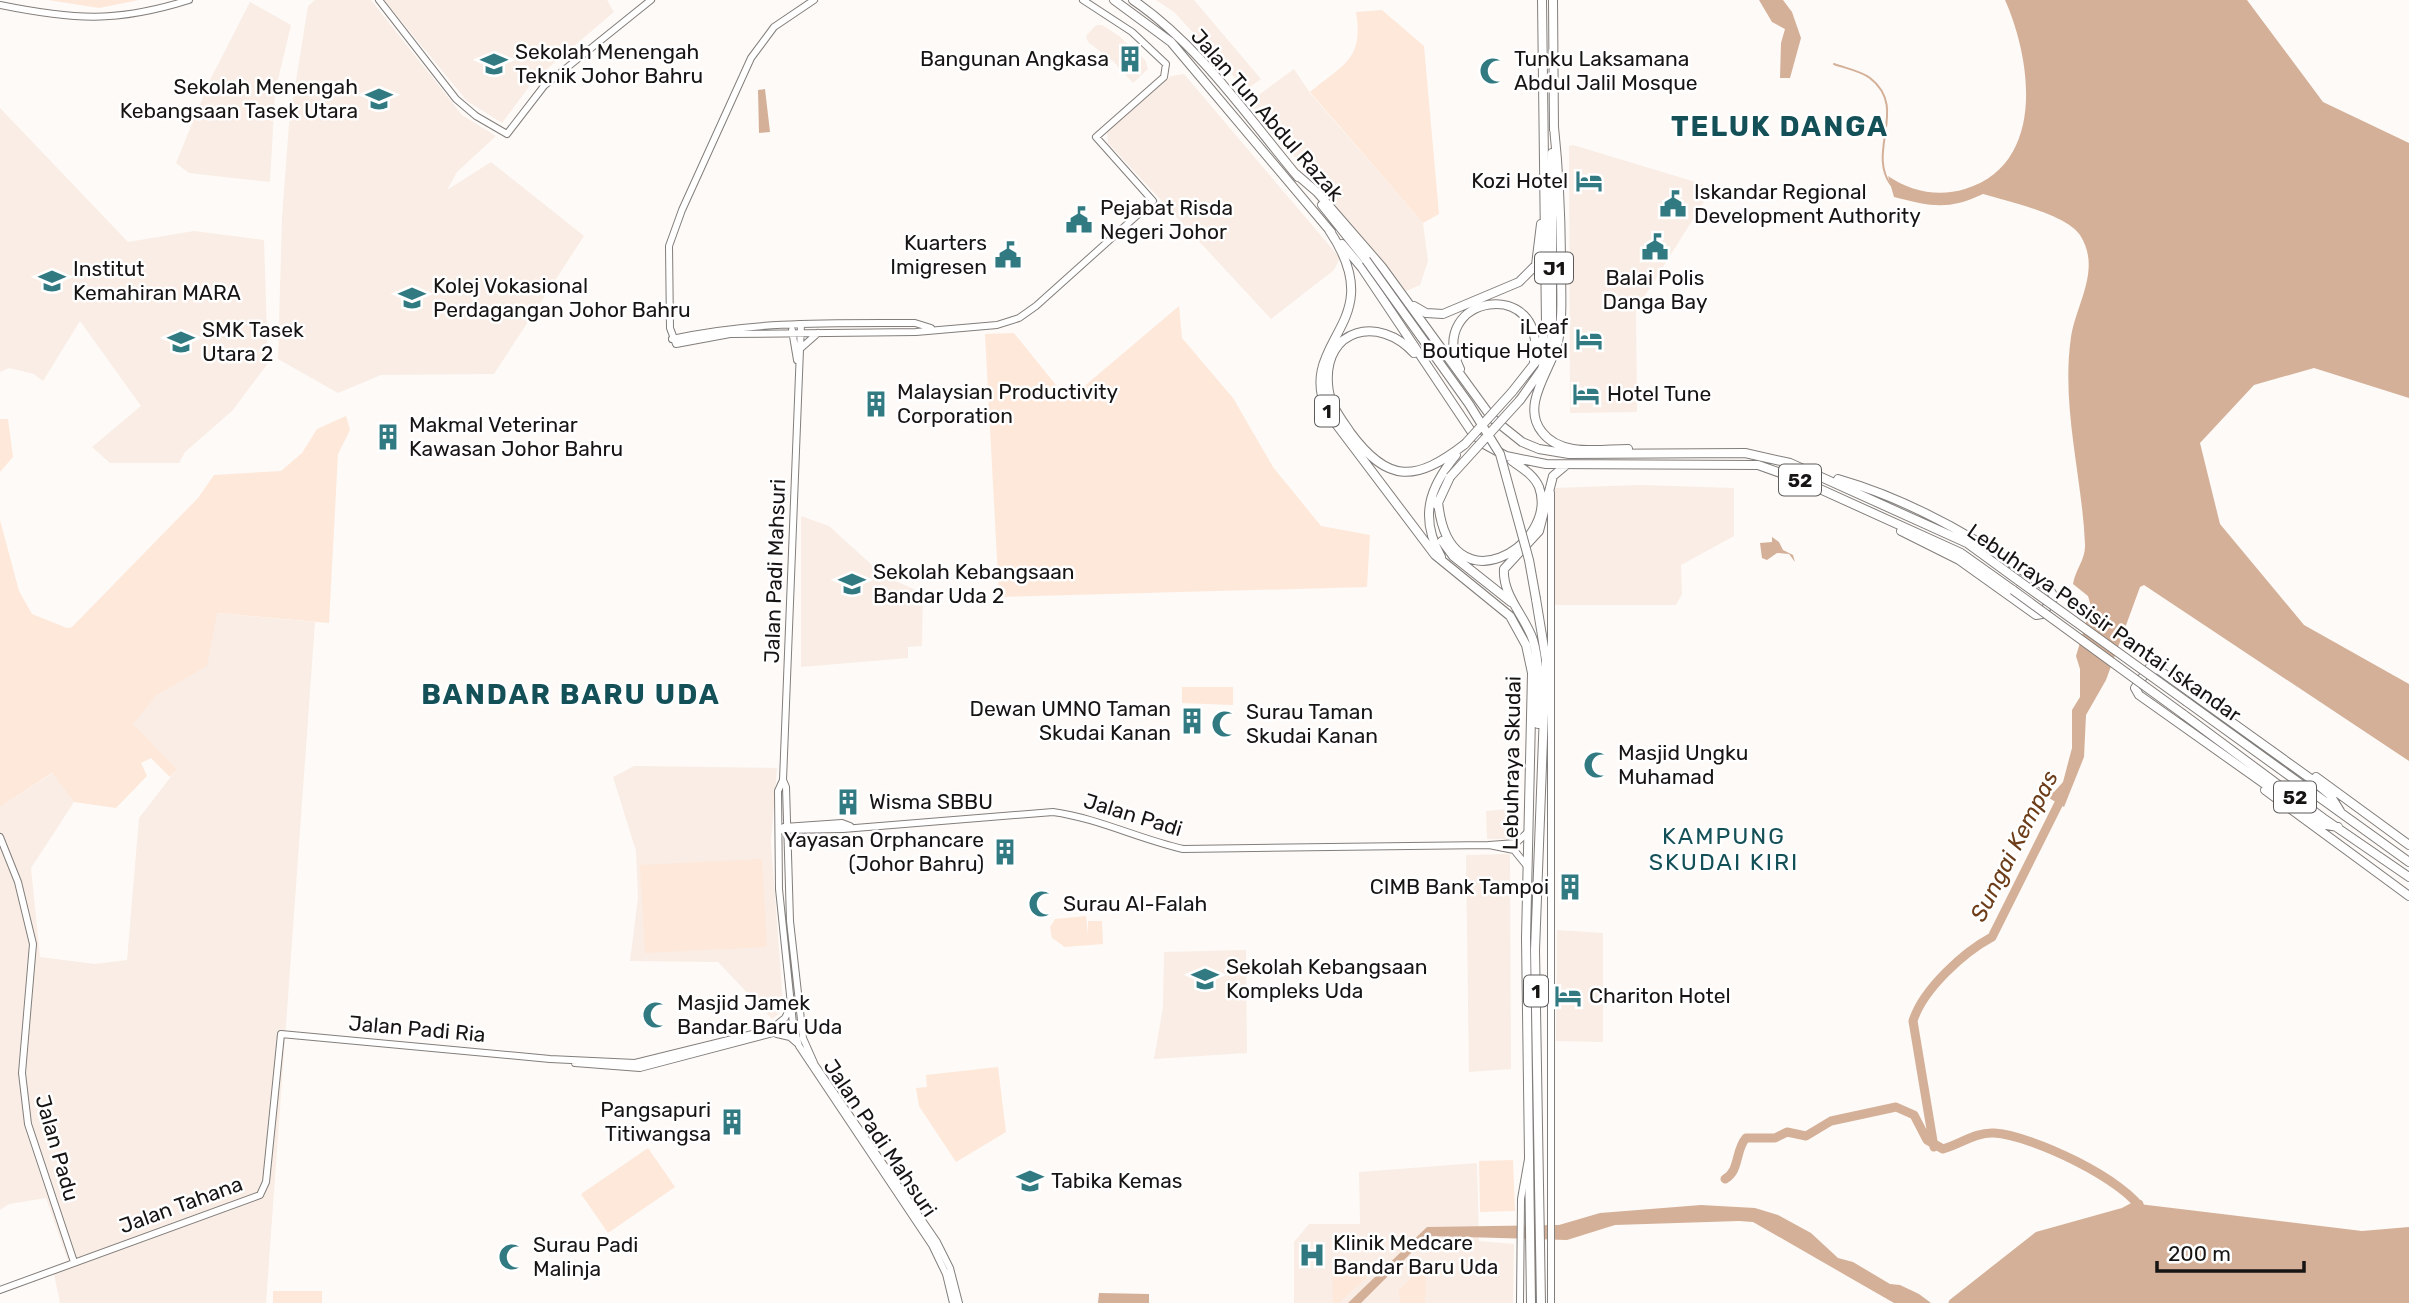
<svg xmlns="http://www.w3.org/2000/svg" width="2409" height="1303" font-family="Rubik,sans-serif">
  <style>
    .built { fill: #f9ede5 }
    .green { fill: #fee8da }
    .water { fill: #d4b098 }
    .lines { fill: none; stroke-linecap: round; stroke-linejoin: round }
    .stream { stroke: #d4b098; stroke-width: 2 }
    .river { stroke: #d4b098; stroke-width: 9 }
    .secondary-casing { stroke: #827e7b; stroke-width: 8 }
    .highway-casing { stroke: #827e7b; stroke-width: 10 }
    .secondary { stroke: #fff; stroke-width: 6 }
    .highway { stroke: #fff; stroke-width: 8 }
    .highway-bridge-casing { stroke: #827e7b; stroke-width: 10; stroke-linecap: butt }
    .highway-bridge { stroke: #fff; stroke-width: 8 }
    .labels { text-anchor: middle; stroke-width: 5; stroke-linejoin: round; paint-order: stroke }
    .shield { fill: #fff; stroke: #5c5b5a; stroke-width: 2 }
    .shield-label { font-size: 19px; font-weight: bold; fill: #161513 }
    .poi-label { font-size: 21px; fill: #161513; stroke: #fff; text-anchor: start }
    .street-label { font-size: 21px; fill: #161513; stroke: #fff }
    .neighbourhood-label { font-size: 23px; letter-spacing: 2px; fill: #145057; stroke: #fff }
    .water-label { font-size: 23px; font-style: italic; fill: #6c3d18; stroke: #fff }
    .district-label { font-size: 28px; font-weight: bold; letter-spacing: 2px; fill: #145057; stroke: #fff }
  </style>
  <rect width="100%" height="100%" fill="#fefaf7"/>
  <path class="built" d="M315,0H371L462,115L496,136L457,172L447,190L491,162L584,236L494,374L381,375L338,393L278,359L282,218L289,124L308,6Z
    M384,0H607L614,12L534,80L502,123L467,101Z
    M1156,0H1194L1261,79L1246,90L1174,12Z
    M250,2L291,25L275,92L270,182L189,173L176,163L210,80Z
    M1096,25H1102L1119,36L1145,60L1148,69L1133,83L1113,61L1088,42L1086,36Z
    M1294,69L1310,93L1423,223L1428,261L1420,285L1406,291L1249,102Z
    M1184,74L1340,258L1334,270L1271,319L1108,143L1107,132L1171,76Z
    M0,108L128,242L194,231L264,240L268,363L232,411L185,452L179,463H110L92,447L141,406L80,321L43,381L34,374L9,368L0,372Z
    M1573,145L1702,184L1707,191V197L1636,310L1637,412L1570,413L1569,146Z
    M1641,485L1734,488V536L1681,565L1682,594L1676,605H1555L1553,488Z
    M801,516L829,526L884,576L923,593L922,646L908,647V658L801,667Z
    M216,613L315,622L266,1303H60L54,1274L70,1267L46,1198L9,1204L0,1210V807L53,773L74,802L31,868L40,957L95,964L127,960L139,818L177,769L132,724L157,695L206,666Z
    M634,766L777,768L771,842L783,1003L779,1014L772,1019L718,962L630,961L638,898L636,851L613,777Z
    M1507,809V839H1487L1486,811Z
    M1510,854L1511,1069L1469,1072L1466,855Z
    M1557,930L1603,933V1042L1556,1041Z
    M1246,950L1247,1053L1154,1059L1163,1007L1164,952Z
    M1477,1163L1479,1241L1514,1244L1513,1303H1294V1242L1309,1224H1360L1359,1172Z"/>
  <path class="green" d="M48,0H139L99,8Z
    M1382,10L1424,46L1439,214L1423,223L1310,92C1343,64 1364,60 1356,12Z
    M1179,306L1182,338L1233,398L1273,467L1321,526L1370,535L1367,587L999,597L985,334L1014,333L1068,400Z
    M346,416L350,430L338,454L329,623L217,613L207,666L157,695L133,724L177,769L170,777L151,758L141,763L147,776L116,808L74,802L52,773L0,807V520L19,591L32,614L67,628L72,627L198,498L214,475L281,471L302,453L317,429Z
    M0,419H8L13,457L0,472Z
    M1182,687H1233V705L1182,703Z
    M762,859L767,947L645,953L640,865Z
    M1086,916L1088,935V921H1102L1103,944L1065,947L1052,938L1050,927L1055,919Z
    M998,1067L1006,1132L956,1162L919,1106L916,1088L927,1087L926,1075Z
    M648,1148L675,1187L608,1233L581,1194Z
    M1513,1160L1515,1211L1480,1212L1479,1161Z
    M1336,1262H1383L1339,1303H1333L1332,1266Z
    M1426,1264L1425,1303H1400L1399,1290Z
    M273,1291H322V1303H273Z"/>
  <path class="water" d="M1759,0H1783L1792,12L1801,38L1790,78H1780L1781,43L1785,29L1772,22Z
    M2005,0H2247L2323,102L2409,143V398L2314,368L2254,385L2200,443L2220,524L2304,625L2409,684V761L2144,585L2140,587L2106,680L2086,715L2084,757L2064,807L2044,795L2054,792L2063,782L2072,748V710L2080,697V669L2076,656L2091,606L2088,596L2073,584C2075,570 2086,559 2085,544C2082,475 2061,407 2071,337C2076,304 2102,269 2080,235C2066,214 2006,201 1983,194C1947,211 1931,206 1894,197L1888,176C1911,192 1939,197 1965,189C2046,164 2032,61 2005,0Z
    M765,89L770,132L759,133L758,90Z
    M1772,537L1779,542L1783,550L1793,555L1795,562L1789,554L1777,553L1767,560L1762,558L1760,543L1772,542Z
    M2139,1204L2362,1231L2409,1227V1303H1953L2038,1236L2124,1212Z
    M1701,1205L1755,1208L1778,1215L1811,1233L1838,1258L1853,1262L1890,1284L1900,1285L1919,1294L1931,1303H1894L1753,1222L1739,1221L1615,1225L1567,1240L1428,1236L1361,1303H1348L1427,1227L1559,1225L1600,1213Z
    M1099,1293L1149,1294V1303H1098Z"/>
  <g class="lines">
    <path class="stream" d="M1834,64C1845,68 1861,71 1870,78C1909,108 1866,151 1891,185"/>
    <path class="river" d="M1934,1147L1913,1021C1923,989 1964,952 1992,937L2063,795
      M1725,1179C1740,1171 1735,1150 1746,1138H1775L1787,1132L1806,1136L1831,1121L1896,1107L1914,1115L1927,1140L1943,1149C1961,1144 1975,1132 1994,1133C2031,1135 2127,1180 2144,1213
      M1953,1303L2038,1236L2124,1212L2139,1204"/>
    <g class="secondary-casing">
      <path id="secondary" d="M379,0L456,99L476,116L507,134L544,86L651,0
        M814,0L774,27L751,58L682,210L669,246L670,328L676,344L730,334L916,332L997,325L1019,318L1036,306L1153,201L1096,137L1164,77L1166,64L1132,32L1083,0
        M0,5C74,20 116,23 189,0
        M801,324L783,780L786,787L790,921L803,1038L815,1065L937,1242L950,1268L959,1303
        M792,330L797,360
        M672,339C752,321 833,323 915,323L931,328
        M801,348L818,333
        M1551,493V1303
        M783,780L778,791L779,889L793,1024L799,1046L932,1245L946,1274L953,1303
        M784,827L842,823L850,826
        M782,830L843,829L1053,812C1097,818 1139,839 1183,849L1489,845L1514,850L1527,866
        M0,837L18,882L33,944L22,1073L28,1124L74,1262
        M1489,845L1516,843L1528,832
        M775,1026L785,1018L790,1008
        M777,1034L790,1037L798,1044
        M575,1063L640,1068L796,1027
        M0,1290L260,1195L266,1182L281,1034L550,1059L635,1063L793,1024
        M1520,1303L1521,1199L1528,1159"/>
    </g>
    <g class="highway-casing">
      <path id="highway" d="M1114,0L1171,42L1331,232
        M1133,0C1199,45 1247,116 1298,177
        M1553,0L1554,130
        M1554,127C1559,174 1561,220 1561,267C1561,292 1563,317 1558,342C1551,370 1520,405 1542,432C1561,457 1600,449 1628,449
        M1296,174L1317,192L1382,267L1492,418L1522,442L1539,449L1569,454L1745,453L1790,463L1967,543L2019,581
        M1322,205L1366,260
        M1329,230C1393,325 1295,338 1327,412L1435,555L1510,616L1526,645L1532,673L1526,938L1531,1303
        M1342,244L1362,268L1471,431L1484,444L1506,456L1546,464L1758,465L1800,480L1961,553L2013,590
        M1414,306L1426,313L1443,314L1519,282L1536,265L1541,224
        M1414,353C1379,315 1324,328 1328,384C1329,404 1340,417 1350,432C1388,484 1416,482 1465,444
        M1460,369C1424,295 1549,274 1534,361
        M1512,392L1538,359L1546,325L1542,0
        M1520,400L1542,369L1552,336V153
        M1838,479C1915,501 1986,543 2050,590L2054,597L2042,614L2036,615L1959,560L1901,531
        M1438,501C1448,612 1560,545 1539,487C1534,475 1522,468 1512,461
        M1437,505L1450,477
        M1442,541L1453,556L1511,602
        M1441,557C1419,517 1429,488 1456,455
        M1536,599L1546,660L1535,950L1541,1303
        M2187,702L2409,862
        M2183,714L2323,818L2409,877
        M1538,724C1538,697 1541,667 1533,640C1525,616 1502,595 1504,569L1539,531L1553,476L1565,466
        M2316,777L2409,845
        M2265,790L2409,896
        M2338,827L2321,824L2139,695L2135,688L2149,668L2159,670L2311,779L2330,795L2340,811"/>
    </g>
    <use href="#secondary" class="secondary"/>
    <use href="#highway" class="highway"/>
    <g class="highway-bridge-casing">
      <path id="highway-bridge" d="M1366,260L1469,404L1500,454L1529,560L1536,599
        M1465,444L1512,392
        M1450,477L1520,400
        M2019,581L2187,702
        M2013,590L2183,714"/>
    </g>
    <use href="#highway-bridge" class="highway-bridge"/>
  </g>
  <defs>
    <g id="building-bare" transform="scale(2.1)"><path d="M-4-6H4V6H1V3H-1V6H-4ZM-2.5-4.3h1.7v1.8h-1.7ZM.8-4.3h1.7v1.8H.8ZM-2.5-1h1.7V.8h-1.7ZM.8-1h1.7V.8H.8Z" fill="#317a82" stroke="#fff" stroke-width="2.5" paint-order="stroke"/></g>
    <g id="university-bare" transform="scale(2.1)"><path d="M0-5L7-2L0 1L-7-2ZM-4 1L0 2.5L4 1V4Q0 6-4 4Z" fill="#317a82" stroke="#fff" stroke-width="2.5" paint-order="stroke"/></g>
    <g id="mosque-bare" transform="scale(2.1)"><path d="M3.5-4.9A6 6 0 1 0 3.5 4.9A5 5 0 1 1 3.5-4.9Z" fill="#317a82" stroke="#fff" stroke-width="2.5" paint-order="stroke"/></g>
    <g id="school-bare" transform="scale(2.1)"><path d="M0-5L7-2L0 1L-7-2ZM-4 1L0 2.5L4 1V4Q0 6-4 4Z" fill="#317a82" stroke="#fff" stroke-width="2.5" paint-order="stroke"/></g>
    <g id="hotel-bare" transform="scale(2.1)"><path d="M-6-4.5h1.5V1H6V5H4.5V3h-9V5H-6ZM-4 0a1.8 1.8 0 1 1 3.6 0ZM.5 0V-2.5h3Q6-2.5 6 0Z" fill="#317a82" stroke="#fff" stroke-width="2.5" paint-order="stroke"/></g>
    <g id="civic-bare" transform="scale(2.1)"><path d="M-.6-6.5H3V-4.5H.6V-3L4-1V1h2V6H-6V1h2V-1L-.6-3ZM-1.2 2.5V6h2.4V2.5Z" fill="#317a82" stroke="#fff" stroke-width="2.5" paint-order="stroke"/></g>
    <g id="hospital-bare" transform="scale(2.1)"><path d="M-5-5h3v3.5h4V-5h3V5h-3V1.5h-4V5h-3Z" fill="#317a82" stroke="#fff" stroke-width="2.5" paint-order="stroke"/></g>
  </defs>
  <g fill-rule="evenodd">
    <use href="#building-bare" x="1130" y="59"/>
    <use href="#university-bare" x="494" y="64"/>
    <use href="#mosque-bare" x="1493" y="71"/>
    <use href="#school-bare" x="379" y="99"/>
    <use href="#hotel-bare" x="1589" y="181"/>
    <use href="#civic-bare" x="1673" y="204"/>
    <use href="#civic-bare" x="1079" y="220"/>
    <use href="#civic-bare" x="1655" y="247"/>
    <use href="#civic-bare" x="1008" y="255"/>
    <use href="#university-bare" x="52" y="281"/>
    <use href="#university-bare" x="412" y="298"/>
    <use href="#hotel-bare" x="1589" y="339"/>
    <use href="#school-bare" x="181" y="342"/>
    <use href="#hotel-bare" x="1586" y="394"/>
    <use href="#building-bare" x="876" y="404"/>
    <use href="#building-bare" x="388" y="437"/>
    <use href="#school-bare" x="852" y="584"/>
    <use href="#building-bare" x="1192" y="721"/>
    <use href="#mosque-bare" x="1225" y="724"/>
    <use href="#mosque-bare" x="1597" y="765"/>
    <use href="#building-bare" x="848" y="802"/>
    <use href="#building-bare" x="1005" y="852"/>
    <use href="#building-bare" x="1570" y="887"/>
    <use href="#mosque-bare" x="1042" y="904"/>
    <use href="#school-bare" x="1205" y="979"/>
    <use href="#hotel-bare" x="1568" y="996"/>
    <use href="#mosque-bare" x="656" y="1015"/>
    <use href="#building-bare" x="732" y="1122"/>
    <use href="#school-bare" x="1030" y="1181"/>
    <use href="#hospital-bare" x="1312" y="1255"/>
    <use href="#mosque-bare" x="512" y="1257"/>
  </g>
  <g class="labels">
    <g class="shield">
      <rect x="1535" y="252.5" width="38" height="31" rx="5"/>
      <rect x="1315" y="395.5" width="24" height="31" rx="5"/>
      <rect x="1779" y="464.5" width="42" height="31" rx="5"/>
      <rect x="2274" y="781.5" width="42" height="31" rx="5"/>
      <rect x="1524" y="975.5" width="24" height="31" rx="5"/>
    </g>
    <g class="shield-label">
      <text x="1554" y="275">J1</text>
      <text x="1327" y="418">1</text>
      <text x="1800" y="487">52</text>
      <text x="2295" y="804">52</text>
      <text x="1536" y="998">1</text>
    </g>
    <g class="poi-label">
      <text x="515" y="59">Sekolah Menengah<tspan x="515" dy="24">Teknik Johor Bahru</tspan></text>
      <text x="1109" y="66" text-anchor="end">Bangunan Angkasa</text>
      <text x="1514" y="66">Tunku Laksamana<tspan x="1514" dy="24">Abdul Jalil Mosque</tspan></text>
      <text x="358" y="94" text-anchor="end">Sekolah Menengah<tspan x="358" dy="24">Kebangsaan Tasek Utara</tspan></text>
      <text x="1568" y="188" text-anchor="end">Kozi Hotel</text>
      <text x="1694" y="199">Iskandar Regional<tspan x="1694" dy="24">Development Authority</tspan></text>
      <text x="1100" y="215">Pejabat Risda<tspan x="1100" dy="24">Negeri Johor</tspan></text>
      <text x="987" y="250" text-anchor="end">Kuarters<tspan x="987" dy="24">Imigresen</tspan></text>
      <text x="73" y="276">Institut<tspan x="73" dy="24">Kemahiran MARA</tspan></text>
      <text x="1655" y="285" text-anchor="middle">Balai Polis<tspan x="1655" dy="24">Danga Bay</tspan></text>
      <text x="433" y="293">Kolej Vokasional<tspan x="433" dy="24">Perdagangan Johor Bahru</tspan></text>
      <text x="1568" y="334" text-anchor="end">iLeaf<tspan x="1568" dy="24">Boutique Hotel</tspan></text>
      <text x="202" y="337">SMK Tasek<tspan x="202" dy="24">Utara 2</tspan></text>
      <text x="897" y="399">Malaysian Productivity<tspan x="897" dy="24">Corporation</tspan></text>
      <text x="1607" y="401">Hotel Tune</text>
      <text x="409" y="432">Makmal Veterinar<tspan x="409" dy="24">Kawasan Johor Bahru</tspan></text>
      <text x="873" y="579">Sekolah Kebangsaan<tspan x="873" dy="24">Bandar Uda 2</tspan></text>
      <text x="1171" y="716" text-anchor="end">Dewan UMNO Taman<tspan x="1171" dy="24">Skudai Kanan</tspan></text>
      <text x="1246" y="719">Surau Taman<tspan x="1246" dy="24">Skudai Kanan</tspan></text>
      <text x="1618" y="760">Masjid Ungku<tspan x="1618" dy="24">Muhamad</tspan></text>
      <text x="869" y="809">Wisma SBBU</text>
      <text x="984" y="847" text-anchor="end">Yayasan Orphancare<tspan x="984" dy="24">(Johor Bahru)</tspan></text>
      <text x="1549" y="894" text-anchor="end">CIMB Bank Tampoi</text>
      <text x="1063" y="911">Surau Al-Falah</text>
      <text x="1226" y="974">Sekolah Kebangsaan<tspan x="1226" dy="24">Kompleks Uda</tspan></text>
      <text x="1589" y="1003">Chariton Hotel</text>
      <text x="677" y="1010">Masjid Jamek<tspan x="677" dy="24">Bandar Baru Uda</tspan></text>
      <text x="711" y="1117" text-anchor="end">Pangsapuri<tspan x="711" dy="24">Titiwangsa</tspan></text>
      <text x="1051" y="1188">Tabika Kemas</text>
      <text x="1333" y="1250">Klinik Medcare<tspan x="1333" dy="24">Bandar Baru Uda</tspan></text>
      <text x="533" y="1252">Surau Padi<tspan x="533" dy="24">Malinja</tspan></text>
    </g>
    <g class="street-label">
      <text transform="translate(1267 115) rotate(49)" y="7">Jalan Tun Abdul Razak</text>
      <text transform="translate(775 571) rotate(-88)" y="7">Jalan Padi Mahsuri</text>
      <text transform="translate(2104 623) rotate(35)" y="7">Lebuhraya Pesisir Pantai Iskandar</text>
      <text transform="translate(1512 763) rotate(-89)" y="7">Lebuhraya Skudai</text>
      <text transform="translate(1133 815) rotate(17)" y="7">Jalan Padi</text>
      <text transform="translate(417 1029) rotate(5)" y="7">Jalan Padi Ria</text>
      <text transform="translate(880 1138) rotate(56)" y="7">Jalan Padi Mahsuri</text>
      <text transform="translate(57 1148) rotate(74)" y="7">Jalan Padu</text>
      <text transform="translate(181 1205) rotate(-20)" y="7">Jalan Tahana</text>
    </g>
    <g class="neighbourhood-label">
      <text x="1724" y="844">KAMPUNG<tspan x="1724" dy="26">SKUDAI KIRI</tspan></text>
    </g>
    <g class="water-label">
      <text transform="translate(2014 846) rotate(-63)" y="8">Sungai Kempas</text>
    </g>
    <g class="district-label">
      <text x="1780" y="136">TELUK DANGA</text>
      <text x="571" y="704">BANDAR BARU UDA</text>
    </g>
  </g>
  <path d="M2157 1261v10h147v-10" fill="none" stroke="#161513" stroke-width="3.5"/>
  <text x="2168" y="1261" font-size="21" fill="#161513" stroke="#ffffff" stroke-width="5" paint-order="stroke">200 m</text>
</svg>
